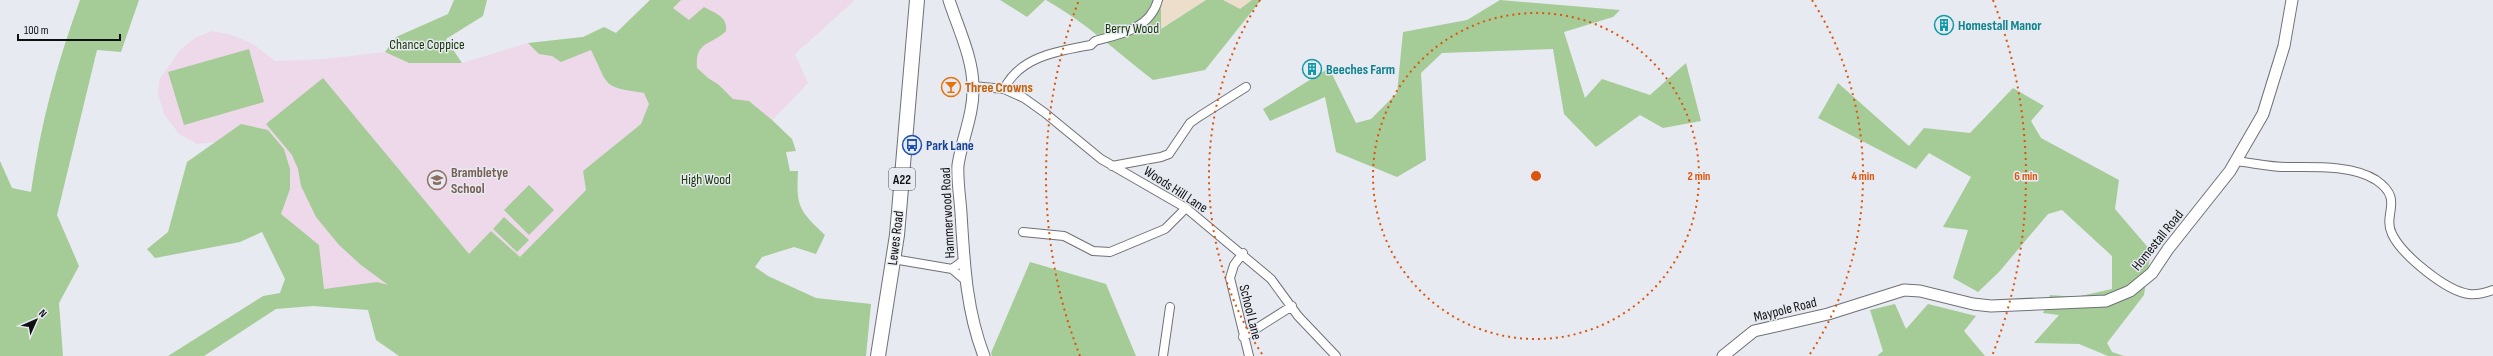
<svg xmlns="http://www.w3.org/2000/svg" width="2493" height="356" font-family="'Sofia Sans Condensed',sans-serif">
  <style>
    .industrial { fill: #edddcb }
    .education { fill: #edd9e9 }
    .green { fill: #a5cb97 }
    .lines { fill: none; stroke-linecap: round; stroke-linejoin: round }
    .street-casing { stroke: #6f7177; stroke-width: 10 }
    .secondary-casing { stroke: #6f7177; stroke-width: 13 }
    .highway-casing { stroke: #6f7177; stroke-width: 16 }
    .street { stroke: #fff; stroke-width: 8 }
    .secondary { stroke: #fff; stroke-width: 11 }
    .highway { stroke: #fff; stroke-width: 14 }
    .ring { fill: none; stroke: #dd550c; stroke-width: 2; stroke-dasharray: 2 4 }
    .labels { text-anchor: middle; stroke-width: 3; stroke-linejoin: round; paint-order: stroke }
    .shield { fill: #e7eaf0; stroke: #505155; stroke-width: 1 }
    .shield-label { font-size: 13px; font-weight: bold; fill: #0f1012 }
    .culture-label { font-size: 14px; font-weight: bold; fill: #0d838f; stroke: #e7eaf0; text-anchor: start }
    .park-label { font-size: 14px; fill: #153505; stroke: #e7eaf0 }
    .food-label { font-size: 14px; font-weight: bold; fill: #c56008; stroke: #e7eaf0; text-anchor: start }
    .transit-label { font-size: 14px; font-weight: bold; fill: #164399; stroke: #e7eaf0; text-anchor: start }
    .education-label { font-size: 14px; font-weight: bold; fill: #785e54; stroke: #e7eaf0; text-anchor: start }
    .street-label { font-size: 14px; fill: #0f1012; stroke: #e7eaf0 }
    .centre { fill: #dd550c; stroke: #e7eaf0; stroke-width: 2 }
    .ring-label { font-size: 12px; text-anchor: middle; font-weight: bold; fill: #dd550c; stroke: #e7eaf0; stroke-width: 3; stroke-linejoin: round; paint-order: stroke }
  </style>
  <rect width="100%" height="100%" fill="#e7eaf0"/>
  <path class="industrial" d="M1161,0H1206L1160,29Z
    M1223,0H1252L1240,10Z"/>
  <path class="education" d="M650,0H855L795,54L808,83L763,130L641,124L583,171L586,190L598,356L377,282L324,290L319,245L281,214L290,189L241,124L216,142L197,144L179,134L164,114L158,94L160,78L181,49L195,38L212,31L232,35L253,44L275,61L325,59L385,52L409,63H462L528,43L583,37L604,27L616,33Z"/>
  <path class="green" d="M80,0H139L121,52L97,50L57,215L79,266L59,303L63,356H0V161L12,188L31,192C40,126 57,63 80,0Z
    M454,0H487L483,16L446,39L462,63H409L385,52L396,37L448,14Z
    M650,0H681L673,8L689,20L704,7C714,13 728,16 726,31C711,46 695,40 697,68L708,78L719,85L733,99L749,101L772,120L792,139L796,151L786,152L790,171H798C796,207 799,210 825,235L816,254L794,247L762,257L755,267L768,276L816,298L871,304L866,356H399L376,340L368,310L313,306L276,309L204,356H168L263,296L280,293L285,279L262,232L240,242L155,258L147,249L168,232L187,162L241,124L268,130L284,149L290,169V189L281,214L319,245L324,289L377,282L388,285L361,265L339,245L316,217L301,186L298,169L292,155L266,124L323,78L469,254L491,231L520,257L586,190L583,171L641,124L649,104L644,93C601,86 610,88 591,50L561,62L552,56L539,54L528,43L583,37L604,27L616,33Z
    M1000,0H1045L1027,17Z
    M1046,0H1161V29L1206,0H1223L1240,9L1252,0H1261L1205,70L1153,80C1118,53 1085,22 1046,0Z
    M1500,0L1620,10L1613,17L1564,32L1585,98L1602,79L1650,95L1686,63L1701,121L1663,128L1640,115L1596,147L1564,114L1553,49L1442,53L1421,73L1426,160L1397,177L1336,152L1325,97L1270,121L1263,109L1329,68L1356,123L1371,119L1397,93L1403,32L1467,20Z
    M249,49L264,102L184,125L168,72Z
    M1838,83L1909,146L1924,128L1970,133L2013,88L2044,106L2031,121L2041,138L2119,180L2115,209L2151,251L2144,295L2107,343L2112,352L2124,356H2108L2079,344L2034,343L2059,315L2043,313L2050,295L2076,297L2112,289V256L2062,210L2048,214L1999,272L1978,292L1953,278L1968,230L1943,227L1971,177L1929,153L1916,169L1818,118Z
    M529,185L554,210L529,235L504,210Z
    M504,217L529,240L517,252L493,229Z
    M1030,262L1106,284L1136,356H992L991,353Z
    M1895,304L1906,329L1928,304L1976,316L1964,331L1985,356H1877L1883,351L1870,310Z"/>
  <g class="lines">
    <g class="street-casing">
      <path id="street" d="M973,86L1004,89L1024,98L1045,113L1101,159L1186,208L1271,279L1298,316L1336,356
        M1004,89C1020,56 1059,51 1091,45L1095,41C1121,34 1150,29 1158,0
        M2236,161C2253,163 2270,167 2287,167C2314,167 2353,165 2376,180C2405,200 2382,213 2392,234C2402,255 2446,291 2469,294C2478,295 2485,293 2493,290
        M1112,166L1161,157L1169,154L1190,123L1200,116L1246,87
        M1023,232L1064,236L1093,251L1110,252L1165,229L1186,208
        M1243,253L1234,265L1230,278L1249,356
        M893,259L952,269
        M964,260L952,269L966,281
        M1243,337L1292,306
        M1163,356L1170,307"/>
    </g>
    <g class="secondary-casing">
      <path id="secondary" d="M949,0C958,28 973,58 973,87C974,113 962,139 958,165C957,180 960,198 961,213C964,262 966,310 984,356
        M1723,356L1754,331L1828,314L1904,290L1920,291L1973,304L1991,306L2106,301L2130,291L2152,273L2168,249L2230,171L2263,114L2284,46L2292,0"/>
    </g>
    <g class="highway-casing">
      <path id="highway" d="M878,356L897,235L917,0"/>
    </g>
    <use href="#street" class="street"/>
    <use href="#secondary" class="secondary"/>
    <use href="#highway" class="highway"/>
  </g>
  <g class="ring">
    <circle cx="1536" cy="176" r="163"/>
    <path d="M1262 354A327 327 0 0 1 1260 0M1812 0A327 327 0 0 1 1810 354"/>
    <path d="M1080 356A490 490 0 0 1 1079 0M1993 0A490 490 0 0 1 1992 356"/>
  </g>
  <defs>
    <g id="building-ring" transform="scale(1)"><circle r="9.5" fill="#e7eaf0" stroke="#0f9aa8" stroke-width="1.5"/><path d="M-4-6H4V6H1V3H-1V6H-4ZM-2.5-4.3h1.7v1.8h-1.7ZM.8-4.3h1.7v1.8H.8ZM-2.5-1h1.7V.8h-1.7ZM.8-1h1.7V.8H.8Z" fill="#0f9aa8"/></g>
    <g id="bar-ring" transform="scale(1)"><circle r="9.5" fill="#e7eaf0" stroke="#e8710a" stroke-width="1.5"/><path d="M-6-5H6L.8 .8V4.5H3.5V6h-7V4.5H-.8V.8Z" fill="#e8710a"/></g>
    <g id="bus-ring" transform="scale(1)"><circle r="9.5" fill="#e7eaf0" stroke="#1a4fb4" stroke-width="1.5"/><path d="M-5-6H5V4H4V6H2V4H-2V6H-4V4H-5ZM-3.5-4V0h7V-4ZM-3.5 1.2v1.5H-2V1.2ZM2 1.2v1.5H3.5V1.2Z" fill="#1a4fb4"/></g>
    <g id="school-ring" transform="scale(1)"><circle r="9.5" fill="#e7eaf0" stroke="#8d6e63" stroke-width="1.5"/><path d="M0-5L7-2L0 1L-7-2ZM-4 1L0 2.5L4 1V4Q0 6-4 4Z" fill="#8d6e63"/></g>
  </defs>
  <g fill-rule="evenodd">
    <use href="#building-ring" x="1944" y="25"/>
    <use href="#building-ring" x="1312" y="69"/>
    <use href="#bar-ring" x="951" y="87"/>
    <use href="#bus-ring" x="912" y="145"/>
    <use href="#school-ring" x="437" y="180"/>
  </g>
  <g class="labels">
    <rect class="shield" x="889" y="168" width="26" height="22" rx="3"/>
    <g class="shield-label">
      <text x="902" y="184">A22</text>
    </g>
    <g class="culture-label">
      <text x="1958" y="30">Homestall Manor</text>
      <text x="1326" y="74">Beeches Farm</text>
    </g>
    <g class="park-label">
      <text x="1132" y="33">Berry Wood</text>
      <text x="427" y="49">Chance Coppice</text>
      <text x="706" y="184">High Wood</text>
    </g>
    <g class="food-label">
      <text x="965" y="92">Three Crowns</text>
    </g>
    <g class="transit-label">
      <text x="926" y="150">Park Lane</text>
    </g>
    <g class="education-label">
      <text x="451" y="177">Brambletye<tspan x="451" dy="16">School</tspan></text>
    </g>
    <g class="street-label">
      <text transform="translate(1176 189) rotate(33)" y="5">Woods Hill Lane</text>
      <text transform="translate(947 213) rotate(-93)" y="5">Hammerwood Road</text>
      <text transform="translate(895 238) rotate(-83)" y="5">Lewes Road</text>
      <text transform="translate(2157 240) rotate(-51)" y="5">Homestall Road</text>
      <text transform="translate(1785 309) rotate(-14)" y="5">Maypole Road</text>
      <text transform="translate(1251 312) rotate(76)" y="5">School Lane</text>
    </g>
  </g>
  <circle cx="1536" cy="176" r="6" class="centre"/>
  <g class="ring-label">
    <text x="1699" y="180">2 min</text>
    <text x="1863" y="180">4 min</text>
    <text x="2026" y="180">6 min</text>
  </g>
  <g transform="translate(36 320) rotate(45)" stroke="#e7eaf0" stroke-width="3" paint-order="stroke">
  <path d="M0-3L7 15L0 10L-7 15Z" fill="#0f1012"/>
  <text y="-6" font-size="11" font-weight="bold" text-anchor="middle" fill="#0f1012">N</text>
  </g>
  <path d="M18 34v6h102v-6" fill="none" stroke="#0f1012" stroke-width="2"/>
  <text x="24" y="34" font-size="12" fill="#0f1012" stroke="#e7eaf0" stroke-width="3" paint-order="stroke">100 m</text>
</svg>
